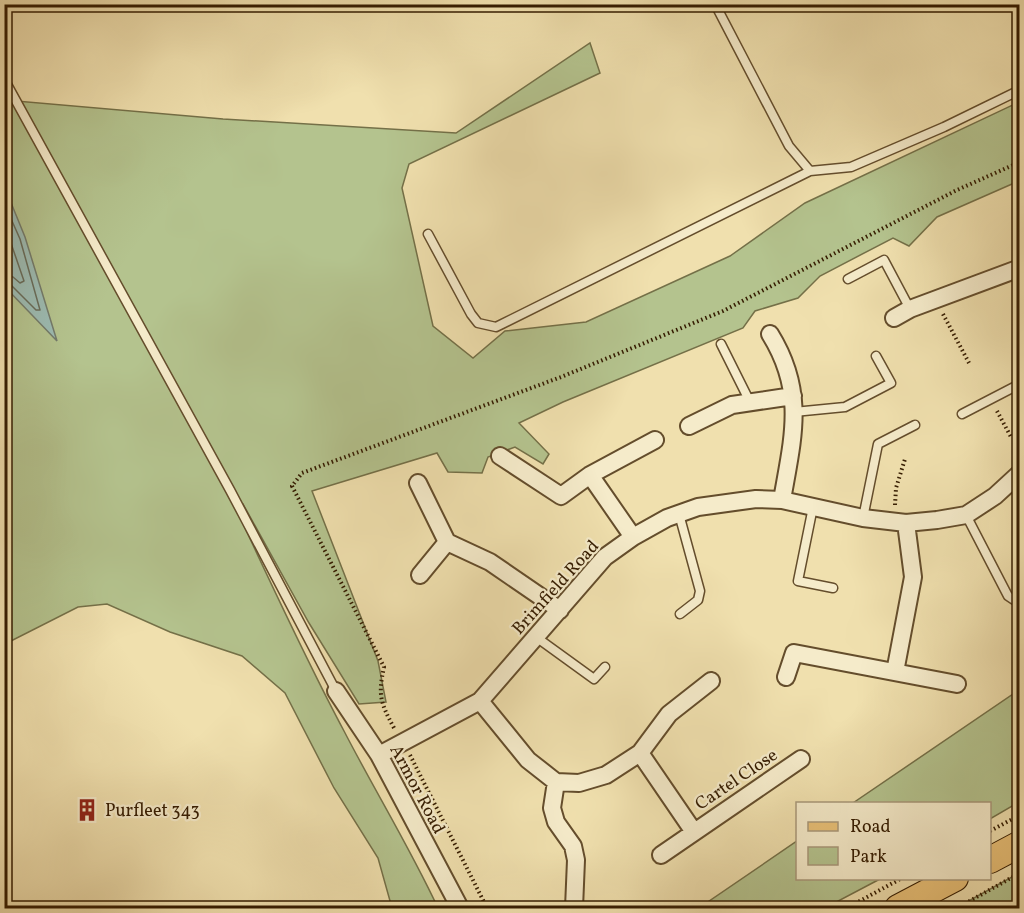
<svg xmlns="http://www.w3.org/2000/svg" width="1024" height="913" font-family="Vollkorn,serif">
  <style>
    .green { fill: #b4c38e; stroke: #747048; stroke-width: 1.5 }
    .water { fill: #9cbbb2; stroke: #737b6b; stroke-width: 1.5 }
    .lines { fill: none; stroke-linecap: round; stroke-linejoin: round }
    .shore { stroke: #686c5a; stroke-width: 1.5 }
    .lane-casing { stroke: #644d2c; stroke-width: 11 }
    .street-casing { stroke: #644d2c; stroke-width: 20 }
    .primary-casing { stroke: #351c01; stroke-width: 28 }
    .path { stroke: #351c01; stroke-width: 4; stroke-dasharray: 1.5 3; stroke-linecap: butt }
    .lane { stroke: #f5ebca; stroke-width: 8 }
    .street { stroke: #f5ebca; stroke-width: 16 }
    .primary { stroke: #e8c077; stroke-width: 26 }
    .labels { text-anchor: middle; stroke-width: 4.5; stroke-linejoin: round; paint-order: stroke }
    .street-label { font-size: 18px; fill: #351c01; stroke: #f5ebca }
    .poi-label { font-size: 18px; fill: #351c01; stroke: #f5ebca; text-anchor: start }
  </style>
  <rect width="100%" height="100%" fill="#f0e0ae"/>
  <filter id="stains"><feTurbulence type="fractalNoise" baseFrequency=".00333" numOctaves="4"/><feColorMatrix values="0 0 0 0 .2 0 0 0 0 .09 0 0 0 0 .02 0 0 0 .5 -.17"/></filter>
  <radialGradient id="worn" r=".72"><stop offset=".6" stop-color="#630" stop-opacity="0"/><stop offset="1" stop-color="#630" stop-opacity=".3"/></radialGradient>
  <path class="green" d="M590,43L600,73L409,164L402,188L433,326L473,358L505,331L586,322L730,256L805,203L1019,102V181L937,217L909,246L893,238L820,276L798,298L755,311L743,328L563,402L519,423L549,454L543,464L515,447L488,457L482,473L448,472L437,453L312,491L378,661L386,702L359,704L309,623L243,504L236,509C271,583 305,658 344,731C375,791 410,848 438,908H392L378,858L334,788L285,693L242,656L170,632L107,604L78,607L5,644L4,573L8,570L4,563L5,100L223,119L456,133Z
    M1019,690V802L990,819V804L853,803Z
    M797,841L798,878L880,879L825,908H699Z
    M1019,873V908H956Z"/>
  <path class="water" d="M5,188L25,237L57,341L5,287Z"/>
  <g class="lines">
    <path class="shore" d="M4,203L20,239L40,310H36L11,285L4,283
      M4,223L24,281L20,283L13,277L4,275"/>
    <g class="lane-casing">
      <path id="lane" d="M715,4L789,146L810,171L851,167L944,127L1020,90
        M4,79L230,490L336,691
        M428,234L471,314L478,323L496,327L810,171
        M848,279L884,260L910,309
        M721,344L749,400
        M794,412L845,407L891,383L876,356
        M962,414L1020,384
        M813,507L798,581L833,588
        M679,514L700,591L698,600L680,614
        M966,515L1008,596L1020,604
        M863,518L878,444L915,425
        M536,637L594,679L605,667"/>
    </g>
    <g class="street-casing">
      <path id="street" d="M894,318L910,309L1020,268
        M770,334C806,392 793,437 782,500
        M689,426L732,405L793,396
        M500,456L561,496L590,475L655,440
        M590,475L633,537
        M418,483L447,542L490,562L560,610
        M420,575L447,542
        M895,672L913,577L906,523
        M786,677L794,653L957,684
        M336,691L379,755L460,908
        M480,701L528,760L556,782L579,783L606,775L640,753L669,714L711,681
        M640,753L694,832
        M379,755L480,701L605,557L633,537L667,518L698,507L756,499L782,500L863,518L906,523L937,520L966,515L995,496L1020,473
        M556,782L552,808L556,822L573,846L576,860L574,908
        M661,855L801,759"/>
    </g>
    <g class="primary-casing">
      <path id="primary" d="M990,860L1020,844
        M898,908L955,878"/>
    </g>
    <path class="path" d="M943,314L969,363
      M997,411L1011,437L1020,439
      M895,505L896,488L905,459
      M394,728C380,702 378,695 384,667L292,486L302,473L561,377L723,311L957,190L1020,162
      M410,755L487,908
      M990,831L1020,815
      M847,908L902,878
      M957,908L1020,873"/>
    <use href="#lane" class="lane"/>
    <use href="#street" class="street"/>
    <use href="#primary" class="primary"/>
  </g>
  <defs>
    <g id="building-bare" transform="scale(1.8)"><path d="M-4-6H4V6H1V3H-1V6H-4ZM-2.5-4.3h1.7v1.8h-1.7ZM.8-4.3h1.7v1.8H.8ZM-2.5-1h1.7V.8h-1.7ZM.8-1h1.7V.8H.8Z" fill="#8f2418" stroke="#f5ebca" stroke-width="2.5" paint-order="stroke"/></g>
  </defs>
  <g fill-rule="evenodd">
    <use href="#building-bare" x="87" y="810"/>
  </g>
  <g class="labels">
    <g class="street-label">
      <text transform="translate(555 587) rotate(-48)" y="6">Brimfield Road</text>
      <text transform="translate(736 779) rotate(-34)" y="6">Cartel Close</text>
      <text transform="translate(418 789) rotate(62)" y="6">Armor Road</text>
    </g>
    <g class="poi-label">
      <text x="105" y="816">Purfleet 343</text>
    </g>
  </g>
  <rect width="1024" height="913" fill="none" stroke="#f0e0ae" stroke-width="24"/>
  <rect x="6" y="6" width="1012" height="901" fill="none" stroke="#351c01" stroke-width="3"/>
  <rect x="12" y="12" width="1000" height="889" fill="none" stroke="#351c01" stroke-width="1.5"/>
  <rect x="796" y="802" width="195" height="78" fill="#f5ebca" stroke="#a8987a" stroke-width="1.5"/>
  <rect x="808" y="822" width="30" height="9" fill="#e8c077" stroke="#a8987a" stroke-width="1.5"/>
  <text x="850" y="832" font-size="18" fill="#351c01">Road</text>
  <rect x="808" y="847" width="30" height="18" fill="#b4c38e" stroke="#a8987a" stroke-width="1.5"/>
  <text x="850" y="862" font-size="18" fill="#351c01">Park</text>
  <rect width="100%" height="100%" filter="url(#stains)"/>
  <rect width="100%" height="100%" fill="url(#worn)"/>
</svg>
